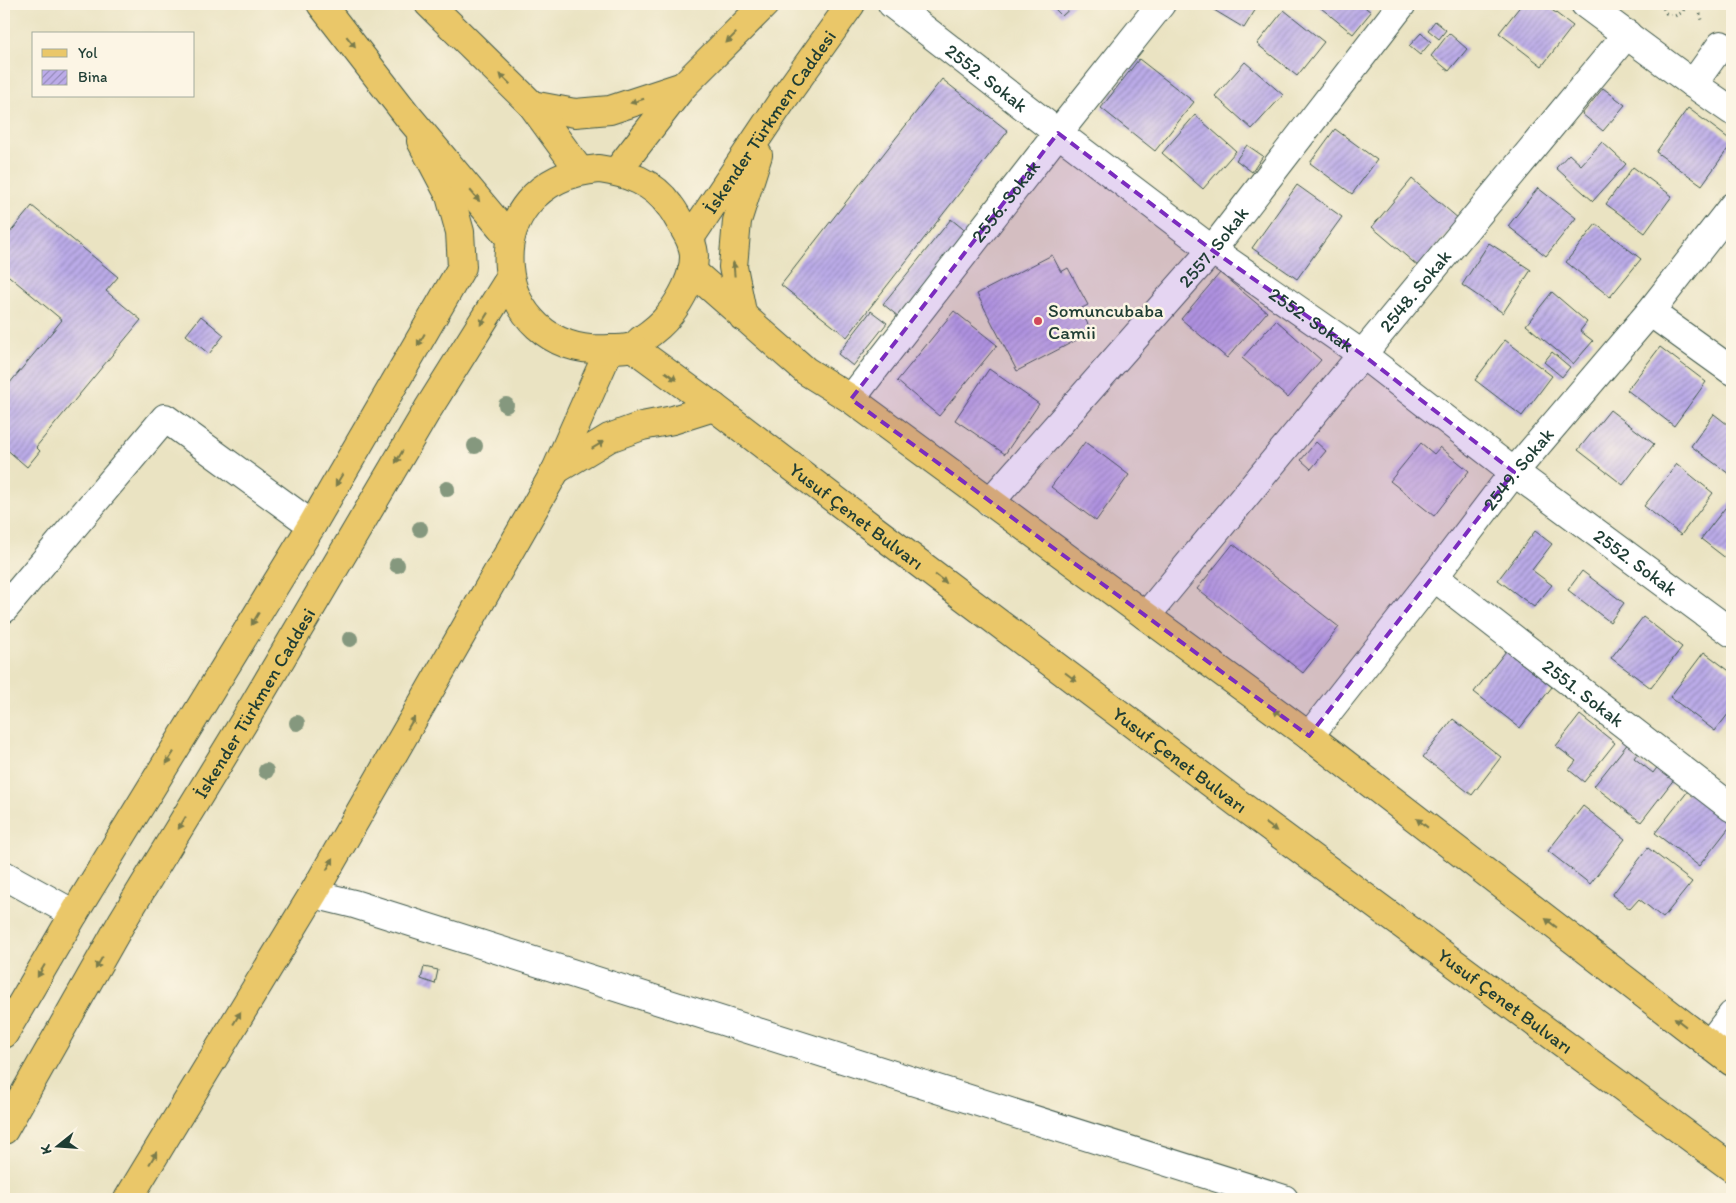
<svg xmlns="http://www.w3.org/2000/svg" width="1736" height="1203" font-family="Itim,sans-serif">
  <style>
    .building { fill: url(#building-hatch) }
    .lines { fill: none; stroke-linecap: round; stroke-linejoin: round }
    .minor-casing { stroke: #3d5649; stroke-width: 30 }
    .major-casing { stroke: #3d5649; stroke-width: 30 }
    .highway-casing { stroke: #3d5649; stroke-width: 30 }
    .path { stroke: #3d5649; stroke-width: 3; stroke-dasharray: 1 4; stroke-linecap: butt }
    .minor { stroke: #fff; stroke-width: 28 }
    .major { stroke: #eac769; stroke-width: 28 }
    .highway { stroke: #eac769; stroke-width: 28 }
    .tree { fill: #85987e }
    .oneway { fill: #7a7b4c }
    .marked { fill: #7b2cbf; fill-opacity: 0.2; stroke: #7b2cbf; stroke-width: 4; stroke-dasharray: 10 6; stroke-linejoin: round }
    .poi-dot { fill: #d1495b; stroke: #fcf5e5; stroke-width: 2 }
    .labels { text-anchor: middle; stroke-width: 5; stroke-linejoin: round; paint-order: stroke }
    .street-label { font-size: 19px; fill: #1f3d34; stroke: #fcf5e5 }
    .poi-label { font-size: 19px; fill: #1f3d34; stroke: #fcf5e5; text-anchor: start }
  </style>
  <defs>
    <pattern id="building-hatch" width="6" height="6" patternUnits="userSpaceOnUse" patternTransform="scale(1.25)"><rect width="6" height="6" fill="#bbabe8"/><path d="M-1 1l2-2M0 6l6-6M5 7l2-2" fill="none" stroke="#978cbd"/></pattern>
  </defs>
  <rect width="100%" height="100%" fill="#fcf5e5"/>
  <filter id="ink" filterUnits="userSpaceOnUse"><feTurbulence type="fractalNoise" baseFrequency=".02" numOctaves="2"/><feDisplacementMap in="SourceGraphic" scale="10" xChannelSelector="R" yChannelSelector="G"/><feConvolveMatrix kernelMatrix="1 2 1 2 8 2 1 2 1" color-interpolation-filters="sRGB"/></filter>
  <filter id="wash" filterUnits="userSpaceOnUse"><feTurbulence type="fractalNoise" baseFrequency=".0096" numOctaves="4" result="noise"/><feDisplacementMap in="SourceGraphic" scale="20" xChannelSelector="R" yChannelSelector="G"/><feGaussianBlur stdDeviation="1.12" result="paint"/><feColorMatrix in="noise" values="0 0 0 0 0 0 0 0 0 0 0 0 0 0 0 0 0 1.4 0 .05"/><feComposite in="paint" operator="in"/></filter>
  <g filter="url(#wash)">
    <rect width="100%" height="100%" fill="#eae3c2"/>
    <g id="blocks">
      <path class="building" d="M1050,4H1075L1062,16Z
        M1204,4H1259L1244,28Z
        M1316,4H1361L1371,12L1353,34Z
        M1522,4H1544L1573,26L1542,66L1499,33Z
        M1284,10L1324,42L1297,76L1257,44Z
        M1435,21L1446,30L1439,39L1428,30Z
        M1421,33L1431,42L1420,55L1409,46Z
        M1449,33L1467,49L1449,71L1431,56Z
        M1139,59L1194,102L1155,151L1101,108Z
        M1245,62L1283,95L1252,129L1215,96Z
        M942,79L1008,131L847,337L781,285Z
        M1603,88L1625,105L1603,131L1582,114Z
        M1688,108L1732,141V143L1702,185L1656,152Z
        M1195,115L1236,151L1203,189L1162,153Z
        M1335,129L1377,160L1352,194L1310,163Z
        M1602,142L1626,164L1593,201L1556,168L1569,154L1581,165Z
        M1247,145L1263,156L1252,172L1236,160Z
        M1633,167L1672,196L1645,233L1606,204Z
        M1412,179L1459,219L1419,267L1372,227Z
        M1297,185L1342,217L1297,279L1252,248Z
        M1538,188L1576,218L1546,256L1508,226Z
        M32,206L118,277L106,291L141,320L36,447L40,451L27,467L4,447V390L62,320L4,272V240Z
        M951,219L973,237L905,322L883,304Z
        M1596,224L1641,259L1610,297L1566,262Z
        M1489,243L1531,270L1503,313L1462,285Z
        M1052,255L1061,272L1068,268L1088,305L1080,309L1092,332L1017,371L977,294Z
        M1220,273L1267,312L1227,358L1181,319Z
        M1552,292L1587,322L1580,331L1593,341L1573,364L1526,325Z
        M871,311L887,323L853,366L838,354Z
        M954,311L997,345L939,416L897,381Z
        M201,316L224,335L209,354L186,335Z
        M1276,320L1321,360L1288,398L1242,358Z
        M1505,340L1552,376L1522,416L1475,380Z
        M1660,347L1706,382L1674,426L1627,390Z
        M1552,352L1570,367L1562,377L1544,362Z
        M989,369L1039,404L1005,454L955,420Z
        M1610,410L1654,444L1623,485L1578,450Z
        M1714,414L1732,428V470L1729,474L1691,446Z
        M1085,442L1129,475L1096,521L1051,487Z
        M1316,442L1326,451L1311,469L1301,460Z
        M1421,443L1434,454L1440,447L1469,471L1434,516L1390,481Z
        M1677,464L1713,493L1681,535L1644,506Z
        M1732,499V563L1701,539Z
        M1535,531L1552,544L1532,570L1552,585L1534,607L1498,580Z
        M1233,544L1339,627L1303,673L1197,589Z
        M1582,571L1624,603L1610,622L1568,590Z
        M1643,617L1682,647L1651,688L1611,658Z
        M1506,651L1552,687L1520,728L1474,692Z
        M1704,652L1732,673V709L1715,731L1670,697Z
        M1580,715L1615,743L1584,782L1569,770L1576,761L1556,746Z
        M1453,719L1501,757L1472,795L1423,757Z
        M1629,742L1640,750L1634,758L1653,773L1659,765L1675,778L1641,822L1594,786Z
        M1692,786L1732,818V824L1699,866L1655,833Z
        M1583,806L1625,839L1590,884L1548,851Z
        M1648,848L1692,882L1663,918L1639,899L1630,909L1612,895Z
        M424,967L438,970L435,984L421,979Z"/>
    </g>
  </g>
  <g filter="url(#ink)">
    <use href="#blocks" fill-opacity="0" stroke="#3d5649" stroke-width="1"/>
    <g class="lines">
      <g class="minor-casing">
        <g id="minor">
          <path id="s1" d="M892,4L1058,133L1212,250L1363,355L1514,472L1732,633"/>
          <path d="M1585,4L1693,84L1732,111"/>
          <path d="M1693,84L1721,45"/>
          <path d="M1650,312L1732,371"/>
          <path id="s2" d="M851,399L1058,133L1161,4"/>
          <path id="s3" d="M990,502L1212,250L1402,4"/>
          <path id="s4" d="M1434,577L1732,808"/>
          <path d="M4,609L165,418L312,525"/>
          <path id="s5" d="M1146,616L1627,34"/>
          <path id="s6" d="M1309,736L1434,577L1514,472L1650,312L1732,207"/>
          <path d="M4,875L74,914"/>
          <path d="M313,894L354,904L1284,1199"/>
          <path d="M1709,1045L1732,1015"/>
        </g>
      </g>
      <g class="major-casing">
        <g id="major">
          <path d="M532,105L575,113L610,110L683,86"/>
          <path d="M617,171L683,86L765,4"/>
          <path id="s7" d="M690,238L784,98L851,4"/>
          <path d="M743,317L733,267L737,221L758,155"/>
          <path d="M556,470L609,438L642,426L673,420L714,407"/>
          <path d="M4,1034L74,914L312,525L462,267L460,232L450,196L421,141"/>
          <path id="s8" d="M4,1130L123,920L245,720L428,409L510,278"/>
          <path d="M128,1199L313,894L556,470L609,350"/>
        </g>
      </g>
      <g class="highway-casing">
        <g id="highway">
          <path d="M321,4L407,115L510,238"/>
          <path d="M429,4L532,105L580,171"/>
          <path d="M599,169C627,173 653,182 670,206C675,212 678,219 682,225C688,235 694,245 694,257C694,276 681,300 669,315C662,325 651,333 641,340C639,342 635,346 632,347C626,349 616,349 610,349C486,358 468,180 599,169Z"/>
          <path d="M692,271L806,371L851,399L1309,736L1732,1062"/>
          <path id="s9" d="M632,347L714,407L875,530L1243,807L1732,1168"/>
        </g>
      </g>
      <path class="path" d="M1661,4L1666,13L1675,16L1683,12L1686,4
        M1699,4V10L1703,23"/>
      <use href="#minor" class="minor"/>
      <use href="#major" class="major"/>
      <use href="#highway" class="highway"/>
    </g>
    <g class="tree">
      <circle cx="506" cy="405" r="8"/>
      <circle cx="475" cy="446" r="8"/>
      <circle cx="447" cy="489" r="8"/>
      <circle cx="420" cy="529" r="8"/>
      <circle cx="397" cy="565" r="8"/>
      <circle cx="350" cy="639" r="8"/>
      <circle cx="297" cy="723" r="8"/>
      <circle cx="266" cy="771" r="8"/>
    </g>
    <defs><path id="oneway-solid" d="M-6-.8H1V-3.2L6.5 0L1 3.2V.8H-6Z" transform="scale(1.25)"/></defs>
    <g class="oneway">
      <use href="#oneway-solid" transform="translate(731 38) rotate(135)"/>
      <use href="#oneway-solid" transform="translate(351 42) rotate(52)"/>
      <use href="#oneway-solid" transform="translate(505 79) rotate(-135)"/>
      <use href="#oneway-solid" transform="translate(637 101) rotate(162)"/>
      <use href="#oneway-solid" transform="translate(475 196) rotate(50)"/>
      <use href="#oneway-solid" transform="translate(734 269) rotate(-95)"/>
      <use href="#oneway-solid" transform="translate(484 319) rotate(122)"/>
      <use href="#oneway-solid" transform="translate(421 340) rotate(120)"/>
      <use href="#oneway-solid" transform="translate(671 376) rotate(36)"/>
      <use href="#oneway-solid" transform="translate(598 445) rotate(-31)"/>
      <use href="#oneway-solid" transform="translate(399 457) rotate(120)"/>
      <use href="#oneway-solid" transform="translate(339 480) rotate(121)"/>
      <use href="#oneway-solid" transform="translate(941 579) rotate(37)"/>
      <use href="#oneway-solid" transform="translate(255 619) rotate(121)"/>
      <use href="#oneway-solid" transform="translate(1071 677) rotate(37)"/>
      <use href="#oneway-solid" transform="translate(1279 714) rotate(-144)"/>
      <use href="#oneway-solid" transform="translate(411 723) rotate(-60)"/>
      <use href="#oneway-solid" transform="translate(170 758) rotate(122)"/>
      <use href="#oneway-solid" transform="translate(182 823) rotate(121)"/>
      <use href="#oneway-solid" transform="translate(1422 823) rotate(-142)"/>
      <use href="#oneway-solid" transform="translate(1271 827) rotate(36)"/>
      <use href="#oneway-solid" transform="translate(330 864) rotate(-60)"/>
      <use href="#oneway-solid" transform="translate(1551 923) rotate(-142)"/>
      <use href="#oneway-solid" transform="translate(99 963) rotate(120)"/>
      <use href="#oneway-solid" transform="translate(41 971) rotate(121)"/>
      <use href="#oneway-solid" transform="translate(237 1018) rotate(-59)"/>
      <use href="#oneway-solid" transform="translate(1680 1022) rotate(-142)"/>
      <use href="#oneway-solid" transform="translate(153 1158) rotate(-59)"/>
    </g>
  </g>
  <path class="marked" d="M1058,133L1212,250L1363,355L1514,472L1309,736L851,399Z"/>
  <circle class="poi-dot" cx="1038" cy="321" r="5"/>
  <g class="labels">
    <g class="street-label">
      <text dy="7" stroke="none"><textPath href="#s1" startOffset="120">2552. Sokak</textPath></text>
      <text dy="7" stroke="none"><textPath href="#s7" startOffset="141">İskender Türkmen Caddesi</textPath></text>
      <text dy="7" stroke="none"><textPath href="#s2" startOffset="251">2556. Sokak</textPath></text>
      <text dy="7" stroke="none"><textPath href="#s3" startOffset="339">2557. Sokak</textPath></text>
      <text dy="7" stroke="none"><textPath href="#s5" startOffset="422">2548. Sokak</textPath></text>
      <text dy="7" stroke="none"><textPath href="#s1" startOffset="525">2552. Sokak</textPath></text>
      <text dy="7" stroke="none"><textPath href="#s6" startOffset="339">2549. Sokak</textPath></text>
      <text dy="7" stroke="none"><textPath href="#s9" startOffset="281">Yusuf Çenet Bulvarı</textPath></text>
      <text dy="7" stroke="none"><textPath href="#s1" startOffset="930">2552. Sokak</textPath></text>
      <text dy="7" stroke="none"><textPath href="#s4" startOffset="189">2551. Sokak</textPath></text>
      <text dy="7" stroke="none"><textPath href="#s8" startOffset="495">İskender Türkmen Caddesi</textPath></text>
      <text dy="7" stroke="none"><textPath href="#s9" startOffset="686">Yusuf Çenet Bulvarı</textPath></text>
      <text dy="7" stroke="none"><textPath href="#s9" startOffset="1091">Yusuf Çenet Bulvarı</textPath></text>
    </g>
    <g class="poi-label">
      <text x="1048" y="317">Somuncubaba<tspan x="1048" dy="22">Camii</tspan></text>
    </g>
  </g>
  <rect width="1736" height="1203" fill="none" stroke="#fcf5e5" stroke-width="20"/>
  <rect x="32" y="32" width="162" height="65" fill="#fcf5e5" stroke="#a4ab9e"/>
  <rect x="42" y="49" width="25" height="8" fill="#eac769" stroke="#a4ab9e"/>
  <text x="78" y="58" font-size="15" fill="#1f3d34">Yol</text>
  <rect x="42" y="70" width="25" height="15" fill="url(#building-hatch)" stroke="#a4ab9e"/>
  <text x="78" y="82" font-size="15" fill="#1f3d34">Bina</text>
  <g transform="translate(58 1146) rotate(253)" stroke="#fcf5e5" stroke-width="4" paint-order="stroke">
  <path d="M0-4L9 19L0 12L-9 19Z" fill="#1f3d34"/>
  <text y="-8" font-size="14" font-weight="bold" text-anchor="middle" fill="#1f3d34">K</text>
  </g>
</svg>
